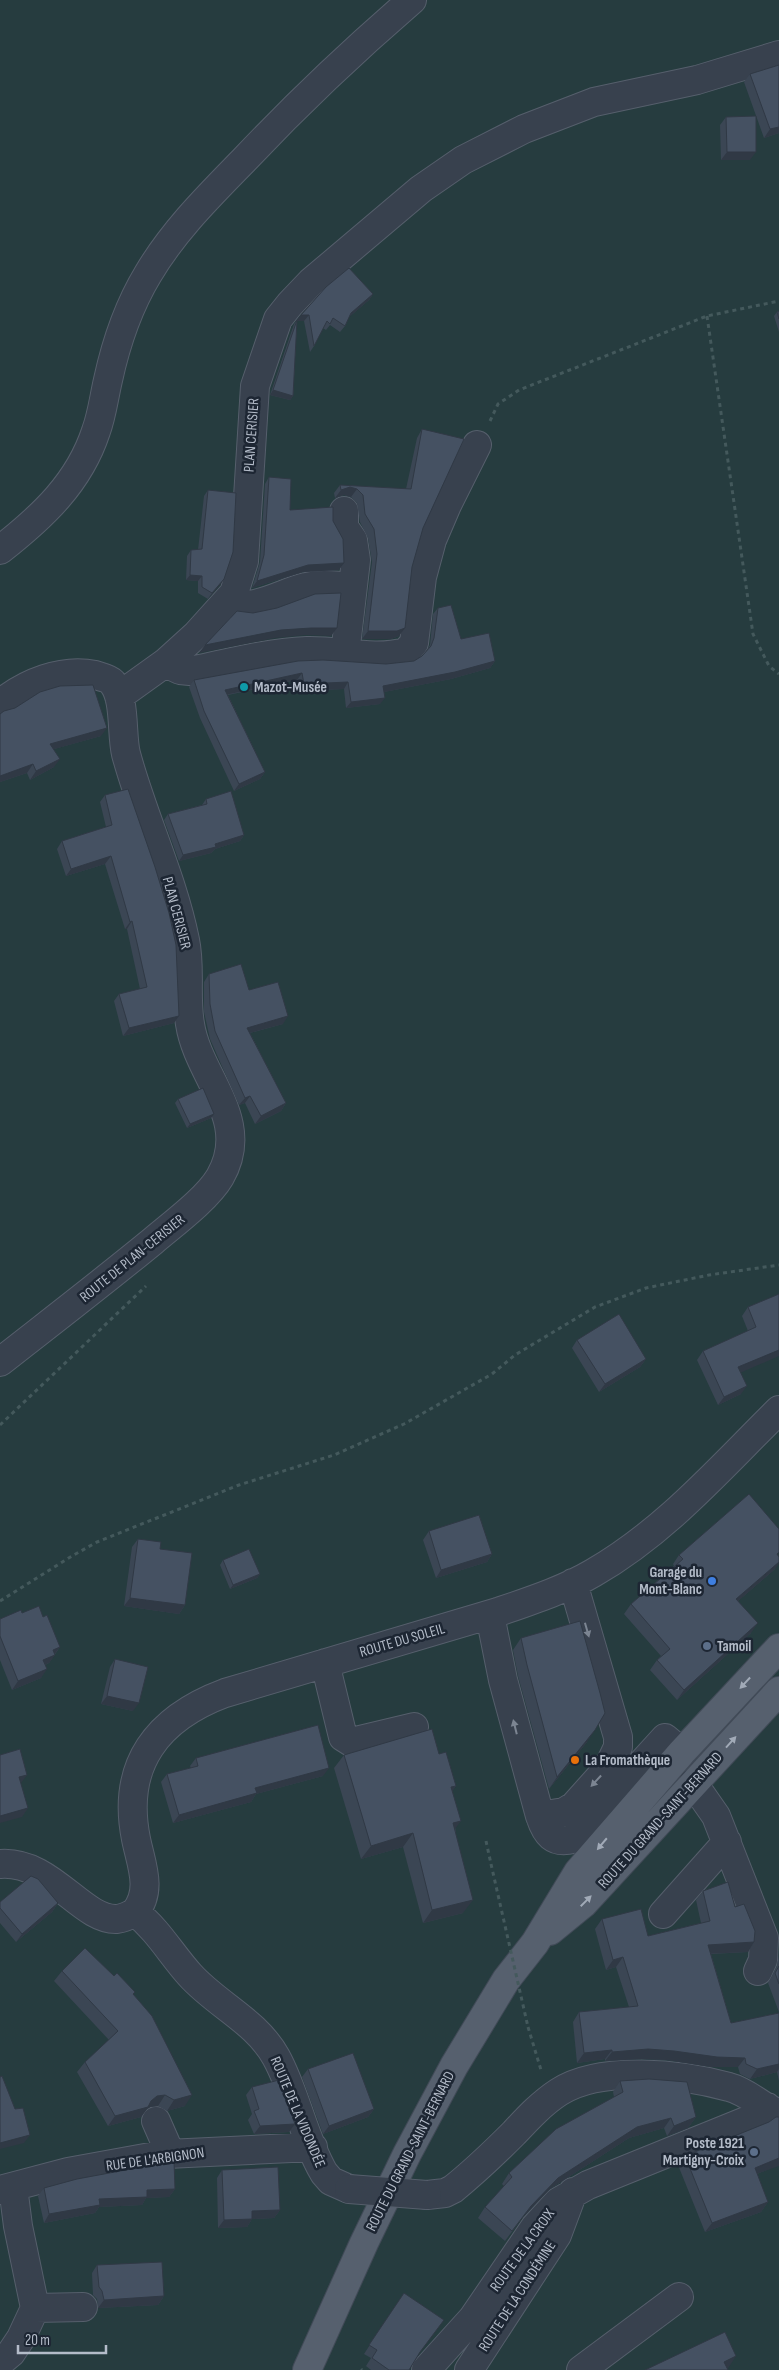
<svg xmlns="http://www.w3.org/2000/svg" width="779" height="2370" font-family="'Sofia Sans Condensed',sans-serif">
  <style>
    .green { fill: #263c3f }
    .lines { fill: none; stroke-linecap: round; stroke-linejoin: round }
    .minor-casing { stroke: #565f6c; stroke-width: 30 }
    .major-casing { stroke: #414a57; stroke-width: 30 }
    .path { stroke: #44595c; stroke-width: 3; stroke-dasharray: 4 4; stroke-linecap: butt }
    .minor { stroke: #38414e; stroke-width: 28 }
    .major { stroke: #56606e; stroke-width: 28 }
    .minor-bridge-casing { stroke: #565f6c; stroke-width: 30; stroke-linecap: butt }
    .path-bridge { stroke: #44595c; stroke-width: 3; stroke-dasharray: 4 4; stroke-linecap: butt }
    .minor-bridge { stroke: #38414e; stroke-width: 28 }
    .wall { fill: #3b4654 }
    .shaded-wall { fill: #303945 }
    .building { fill: #455162; stroke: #303945 }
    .oneway { fill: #7c8592 }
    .oneway2 { fill: #a1aab7 }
    .culture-dot { fill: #0f9aa8; stroke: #1d2633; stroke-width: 2 }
    .shop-dot { fill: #3f7fe0; stroke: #1d2633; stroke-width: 2 }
    .service-dot { fill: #5c6f8a; stroke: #1d2633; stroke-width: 2 }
    .food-dot { fill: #e8710a; stroke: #1d2633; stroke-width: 2 }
    .labels { text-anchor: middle; stroke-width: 5; stroke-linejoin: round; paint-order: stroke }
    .street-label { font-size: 15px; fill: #b4bcc9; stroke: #1d2633 }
    .poi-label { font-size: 15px; font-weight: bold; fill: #b4bcc9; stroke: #1d2633; text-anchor: start }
  </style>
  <rect width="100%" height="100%" fill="#242f3e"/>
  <path class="green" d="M0,0H779V2370H0Z"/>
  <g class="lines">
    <g class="minor-casing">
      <path id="minor" d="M344,511V527L353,540L356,560L345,654
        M0,550C42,517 79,483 96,431C102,415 104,397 108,380C116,343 128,307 148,274C174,230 210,195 245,159C298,103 354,50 412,0
        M229,602C252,613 283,592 306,587C322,583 337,585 352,588
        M165,663L180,670L190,671C228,663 267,653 307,651C340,650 373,661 406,652L414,643L422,577L432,540L447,505L477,445
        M119,696L165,663L197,634L234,593L244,561L255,386L278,319L290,304L311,282L421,189L463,160L524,129L594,102L697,80L779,55
        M0,704C25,683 62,668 95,675C101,677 108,678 112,682C126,698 121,734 126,754C143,817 172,876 185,940C191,968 185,996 190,1024C198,1077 253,1120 220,1177C207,1199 173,1224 153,1241C103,1282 51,1322 0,1362
        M490,1615L503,1680L540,1816L564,1812L574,1806L608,1768L618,1747V1737L573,1583
        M325,1663L343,1737L351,1742L414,1727
        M693,1783L716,1816L764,1938L763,1960L758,1971
        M540,1816C546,1834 553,1844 573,1839L665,1738L682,1752
        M0,1864C51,1860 82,1921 117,1919C124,1918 130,1915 135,1912C158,1930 171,1954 190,1975C217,2005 256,2021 276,2057C296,2093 303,2137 324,2173L331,2181L349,2189
        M135,1912C153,1890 141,1864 136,1839C121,1764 158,1718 225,1693L498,1612C530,1601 564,1590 593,1573C666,1531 720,1468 779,1410
        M663,1914L727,1842
        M156,2121L170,2153
        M0,2190L68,2172L167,2154L313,2147
        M427,2195L445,2193L453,2189C474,2172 495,2152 514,2133C528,2118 542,2103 559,2092C601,2065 682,2074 729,2087C749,2092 763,2109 779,2113
        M35,2308L83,2307
        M0,2362L11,2353L21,2338L35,2308L18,2226L13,2187
        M426,2370L473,2318L535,2227L558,2202L588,2185L756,2117L767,2107
        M469,2370L557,2235L573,2192
        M581,2370L679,2297"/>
    </g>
    <g class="major-casing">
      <path id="major" d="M550,1931L583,1904L779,1691
        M307,2370L364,2243L407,2154L454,2066L506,1980L535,1943L578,1872L682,1752L779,1648"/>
    </g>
    <path class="path" d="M707,316L753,634L769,666L779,674
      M490,421L498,404L519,390L707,316L779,301
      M0,1425L146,1286
      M0,1601L72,1556L97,1542L239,1485L334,1455L404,1424L492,1374L515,1355L595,1307L646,1288L709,1275L779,1265
      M486,1841L491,1864
      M528,2027L541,2070
      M361,2369L362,2370"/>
    <use href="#minor" class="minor"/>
    <use href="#major" class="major"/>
    <g class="minor-bridge-casing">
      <path id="minor-bridge" d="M349,2189L427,2195"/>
    </g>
    <path class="path-bridge" d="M491,1864L528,2027"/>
    <use href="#minor-bridge" class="minor-bridge"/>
  </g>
  <path class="wall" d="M779,65V133L764,138L744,82L750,74Z
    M726,117L750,160H721L720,125Z
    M373,294L369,300L349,317L345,326L340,332L330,325L326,330L323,328L314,346L310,352L304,321H297L293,396L290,400L270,395L294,324L301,315Z
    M779,311V332L774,316L777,312Z
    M422,429L423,528L412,567L399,636L391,639H362L372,562L368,538L360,522L357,503L351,497L344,495L335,498L334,493L340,485L406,489L417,438Z
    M269,477L290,510L333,521L339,570L303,572L252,588L260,562L265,484Z
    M208,490L224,579L208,599L198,593V581L186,580L187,556L191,550H198L204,496Z
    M438,608L461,639L495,661L490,668L451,679L384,692L380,704L346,708L344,689L300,691L297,680L228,695L265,772L260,779L234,791L200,718L189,687L194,680L386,664L414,661L422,656L427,650L430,645L433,614Z
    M0,714L101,736L54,749V767L30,780L27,773L0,782Z
    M105,795L174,1023L123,1036L114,1001L119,994L140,989L127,929H125L105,864L66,876L57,849L62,841L106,827L100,802Z
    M206,799L244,835L240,841L215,849L211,853L179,861L164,820L168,814L202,805Z
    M209,974L249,990L283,1024L250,1033L286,1103L281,1111L255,1124L245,1103L239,1105L210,1039L204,1012V982Z
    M178,1099L214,1114L211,1118L187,1128L175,1103Z
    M779,1294L741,1372V1394L718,1405L697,1360L703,1351L748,1331L742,1316L748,1307Z
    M577,1340L646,1359L640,1367L599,1392L572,1348Z
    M429,1531L492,1554L487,1562L436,1578L423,1540Z
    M138,1539L185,1605L179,1614L124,1606L132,1547Z
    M679,1555L775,1569L738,1601L751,1633L677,1700L650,1670L657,1660L661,1656L624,1614L631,1604L674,1566L673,1564Z
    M223,1560L260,1574L257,1578L230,1589L220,1565Z
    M22,1613L43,1617L60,1647L49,1663L45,1665L41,1678L12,1690L0,1660V1619Z
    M521,1638L587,1742L549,1789L518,1676L513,1650Z
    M115,1659L133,1711L101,1704L110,1667Z
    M439,1754L456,1786L452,1791L463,1913L423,1923L403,1847L361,1859L334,1768L344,1755Z
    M196,1758L323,1776L256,1794L251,1802L173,1823L161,1782L167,1774L191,1768L190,1766Z
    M703,1891L735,1907L754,1942L748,1952L711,1954L731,2023L779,2013V2081L777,2072L750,2079L740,2074L738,2067H711L667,2060L642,2059L605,2061V2059L577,2063L573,2022L579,2012L629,2007L616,1967L606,1970L595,1929L602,1919L648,1936L701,1923L696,1900Z
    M0,1902L58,1903L52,1912L16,1942L0,1923Z
    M779,1954V2012L768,1983L777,1966Z
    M62,1971L133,1994L185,2106L167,2111L158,2106L150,2107L147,2109L141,2117L108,2126L77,2072L85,2062L109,2040L54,1981Z
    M308,2069L374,2109L368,2117L323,2134L302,2077Z
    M620,2081L696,2117L688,2128L667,2136L664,2128L629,2138L550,2189L523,2217L505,2241L478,2218L485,2207L504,2186L502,2184L509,2173L614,2097L613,2092Z
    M252,2087L295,2124L289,2132L254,2134L248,2120L252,2114L246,2095Z
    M769,2122L776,2166L757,2174L768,2202L761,2212L705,2232L678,2165L685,2156Z
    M222,2170L280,2210L274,2218L252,2219L247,2227L218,2228L217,2178Z
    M44,2188L175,2189L169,2197L146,2198L142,2205L99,2207L95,2213L44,2223L38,2196Z
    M97,2265L164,2296L158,2305L98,2308L97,2299L93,2295L92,2273Z
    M404,2293L419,2354L409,2370H371L366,2366L371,2358L364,2354Z"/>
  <path class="shaded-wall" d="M779,127V133L764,138L770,129Z
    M727,152H756L750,160H721Z
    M373,294L369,300L347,319L351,313Z
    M301,315H309L304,321H296Z
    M273,390L293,396L290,400L270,395Z
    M350,487L357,489L351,497L344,495L335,498L341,490Z
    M344,563L339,570L303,572L252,588L257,581L308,565Z
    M190,575L202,576L198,581L186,580Z
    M224,579L220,585L208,599L212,593Z
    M311,628H337L331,636L306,635L275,638L199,653L205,645L281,630Z
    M405,628L399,636L391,639H362L368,631Z
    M495,661L490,668L451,679L379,693L383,686Z
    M302,673L297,680L220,696L225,690Z
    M348,682L344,689L300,691L304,684Z
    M385,698L380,704L346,708L351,702Z
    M107,728L101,736L44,752L50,744Z
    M60,759L54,767L30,780L36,771Z
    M33,764L27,773L0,782V776Z
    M265,772L260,779L234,791L239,784Z
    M244,835L240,841L215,849L211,853L179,861L183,855L215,844Z
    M111,856L105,864L66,876L71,869Z
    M132,921L127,929H125L130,922Z
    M179,1016L174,1023L123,1036L129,1028Z
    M288,1016L283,1024L242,1035L247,1028Z
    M250,1096L245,1103L239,1105L245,1098Z
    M286,1103L281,1111L255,1124L261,1116Z
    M214,1114L211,1118L187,1128L190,1124Z
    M779,1350V1356L733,1376L738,1367Z
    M646,1359L640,1367L599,1392L605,1384Z
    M747,1386L741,1394L718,1405L724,1397Z
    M492,1554L487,1562L436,1578L441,1570Z
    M779,1562V1563L775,1569L729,1609L736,1599Z
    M260,1574L257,1578L230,1589L233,1585Z
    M130,1598L185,1605L179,1614L124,1606Z
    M758,1623L751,1633L677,1700L684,1690Z
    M60,1647L54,1655L53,1650Z
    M55,1655L49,1663L37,1668L43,1660Z
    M47,1669L41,1678L12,1690L18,1681Z
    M107,1696L139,1703L133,1711L101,1704Z
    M595,1730L587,1742L549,1789L557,1777Z
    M329,1768L323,1776L256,1794L251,1802L173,1823L179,1815L255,1788Z
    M27,1775L21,1783L19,1777Z
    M456,1786L447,1799L451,1787Z
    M28,1808L22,1817L0,1823V1816Z
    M461,1821L451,1834L453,1823Z
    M413,1833L403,1847L361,1859L371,1846Z
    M473,1900L463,1913L423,1923L432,1910Z
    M58,1903L52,1912L16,1942L22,1934Z
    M754,1942L748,1952L702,1954L708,1945Z
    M623,1957L616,1967L606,1970L613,1960Z
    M648,2049L674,2051L745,2058L738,2067H711L667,2060L642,2059L605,2061L612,2052Z
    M612,2050L605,2059L577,2063L584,2053Z
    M779,2064V2069L777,2072L750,2079L757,2069Z
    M165,2095L158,2106L150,2107L147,2109L141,2117L108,2126L115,2116L151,2101L157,2096Z
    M192,2095L185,2106L167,2111L174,2100Z
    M374,2109L368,2117L323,2134L329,2126Z
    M696,2117L688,2128L667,2136L674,2126Z
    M671,2118L664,2128L629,2138L550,2189L523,2217L505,2241L531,2206L558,2178L637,2127Z
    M295,2124L289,2132L254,2134L260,2126Z
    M30,2135L24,2143L0,2149V2143Z
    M779,2158V2166L748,2177L755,2168Z
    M175,2189L169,2197L146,2198L142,2205L99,2207L95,2213L44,2223L49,2214L99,2199L147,2190Z
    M768,2202L761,2212L705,2232L712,2223Z
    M280,2210L274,2218L252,2219L247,2227L218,2228L224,2220L252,2211Z
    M164,2296L158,2305L98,2308L104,2300Z
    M736,2356L727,2370L724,2362Z"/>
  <path class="building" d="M779,65V127L770,129L750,74Z
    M756,116V152H727L726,117Z
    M349,268L373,294L351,313L345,326L333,318L330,324L327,321L314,346L309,315H301L326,287Z
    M779,311V319L777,312Z
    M297,320L293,396L273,390Z
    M422,429L464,439L423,528L412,567L405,628L397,631H368L377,554L374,529L365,514L363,495L357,489L350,487L341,490L340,485L411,489Z
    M269,477L291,479L290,510L333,507V521L343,539L344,563L308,565L257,581L264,555Z
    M208,490L236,493L233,552L224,579L212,593L202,587V576L190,575L191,550L202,549Z
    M341,593L337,628H311L281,630L205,645L237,611L253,613L277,608L315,594Z
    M451,605L461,639L489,633L495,661L455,672L383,686L385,698L351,702L348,682L304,684L302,673L225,690L265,772L239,784L204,711L194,680L298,661L323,660L386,664L414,661L422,656L431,646L434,638L438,608Z
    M93,685L107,728L50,744L60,759L36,771L33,764L0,776V714L4,711L15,708L40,692L60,686Z
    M128,789L155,867L169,913L176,945L179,1016L129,1028L119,994L147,987L132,921L130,922L111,856L71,869L62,841L112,825L105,795Z
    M231,791L244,835L215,844L216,847L183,855L168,814L207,804L206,799Z
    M241,964L249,990L278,982L288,1016L247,1028L286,1103L261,1116L250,1096L245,1098L215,1031L210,1004L209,974Z
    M203,1088L214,1114L190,1124L178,1099Z
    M779,1294V1350L738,1367L747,1386L724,1397L703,1351L756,1327L748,1307Z
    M619,1314L646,1359L605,1384L577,1340Z
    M749,1494L779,1529V1552L777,1554L779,1557V1562L736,1599L758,1623L684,1690L657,1660L670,1649L631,1604L683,1559L679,1555Z
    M479,1515L492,1554L441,1570L429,1531Z
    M138,1539L161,1542L160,1549L192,1553L185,1605L130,1598Z
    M249,1549L260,1574L233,1585L223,1560Z
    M39,1606L43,1617L47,1615L60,1647L53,1650L55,1655L43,1660L47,1669L18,1681L0,1636V1619L21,1610L22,1613Z
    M580,1621L600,1693L605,1713L595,1730L557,1777L527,1665L521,1638Z
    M115,1659L148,1667L139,1703L107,1696Z
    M318,1725L329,1768L255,1788L257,1793L179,1815L167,1774L198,1766L196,1758Z
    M432,1729L439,1754L446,1752L456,1786L451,1787L461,1821L453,1823L473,1900L432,1910L413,1833L371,1846L344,1755Z
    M20,1749L27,1775L19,1777L28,1808L0,1816V1755Z
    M31,1876L38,1879L58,1903L22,1934L0,1908V1902Z
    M728,1882L735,1907L744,1904L755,1931L754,1942L708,1945L731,2023L779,2013V2064L757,2069L746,2064L745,2058L717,2057L674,2051L648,2049L612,2052V2050L584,2053L579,2012L638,2006L623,1957L613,1960L602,1919L641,1909L648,1936L710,1921L703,1891Z
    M85,1948L114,1976L117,1973L135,1992L133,1994L152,2016L192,2095L174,2100L165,2095L157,2096L151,2101L148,2107L115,2116L85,2062L118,2031L62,1971Z
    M779,1966V1984L775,1973Z
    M353,2053L374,2109L329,2126L308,2069Z
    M2,2076L15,2109L23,2108L30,2135L0,2143V2077Z
    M649,2079L687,2082L696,2117L674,2126L671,2118L637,2127L558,2178L531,2206L512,2231L485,2207L512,2177L509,2173L556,2129L623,2092L620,2081Z
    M279,2080L295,2124L260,2126L254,2111L259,2109L252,2087Z
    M776,2117H779V2158L755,2168L768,2202L712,2223L685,2156L769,2122Z
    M174,2161L175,2189L147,2190V2197L99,2199L100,2205L49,2214L44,2188L77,2179Z
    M278,2167L280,2210L252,2211V2219L224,2220L222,2170Z
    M162,2262L164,2296L104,2300L102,2291L99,2287L97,2265Z
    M404,2293L444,2320L420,2352L409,2370H389L372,2358L377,2350L369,2345Z
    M725,2332L736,2356L724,2362L728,2370H645Z"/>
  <defs><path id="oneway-solid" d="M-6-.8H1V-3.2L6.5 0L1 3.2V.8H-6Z" transform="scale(1.25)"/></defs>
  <g class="oneway">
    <use href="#oneway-solid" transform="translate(587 1630) rotate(74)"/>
    <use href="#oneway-solid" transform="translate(515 1727) rotate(-104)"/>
    <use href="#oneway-solid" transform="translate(596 1781) rotate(133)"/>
  </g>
  <g class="oneway2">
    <use href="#oneway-solid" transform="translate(745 1683) rotate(133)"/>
    <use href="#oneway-solid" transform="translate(731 1742) rotate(-48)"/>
    <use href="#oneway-solid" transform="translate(602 1844) rotate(130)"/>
    <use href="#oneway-solid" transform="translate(586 1901) rotate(-45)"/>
  </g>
  <circle class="culture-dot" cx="244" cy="687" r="5"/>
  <circle class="shop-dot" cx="712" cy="1581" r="5"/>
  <g class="service-dot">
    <circle cx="707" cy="1646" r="5"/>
    <circle cx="754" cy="2152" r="5"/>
  </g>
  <circle class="food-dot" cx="575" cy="1760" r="5"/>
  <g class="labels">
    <g class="street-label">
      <text transform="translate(251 435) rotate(-86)" y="5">PLAN CERISIER</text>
      <text transform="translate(177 913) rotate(75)" y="5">PLAN CERISIER</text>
      <text transform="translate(132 1258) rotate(-39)" y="5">ROUTE DE PLAN-CERISIER</text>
      <text transform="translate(402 1640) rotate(-16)" y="5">ROUTE DU SOLEIL</text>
      <text transform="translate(660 1820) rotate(-48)" y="5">ROUTE DU GRAND-SAINT-BERNARD</text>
      <text transform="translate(298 2112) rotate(67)" y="5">ROUTE DE LA VIDONDÉE</text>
      <text transform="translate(410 2151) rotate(-63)" y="5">ROUTE DU GRAND-SAINT-BERNARD</text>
      <text transform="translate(155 2159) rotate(-8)" y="5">RUE DE L'ARBIGNON</text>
      <text transform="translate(522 2250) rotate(-54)" y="5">ROUTE DE LA CROIX</text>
      <text transform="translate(517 2296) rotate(-57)" y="5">ROUTE DE LA CONDÉMINE</text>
    </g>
    <g class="poi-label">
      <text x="254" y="692">Mazot-Musée</text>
      <text x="702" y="1577" text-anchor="end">Garage du<tspan x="702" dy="17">Mont-Blanc</tspan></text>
      <text x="717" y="1651">Tamoil</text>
      <text x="585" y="1765">La Fromathèque</text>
      <text x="744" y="2148" text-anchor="end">Poste 1921<tspan x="744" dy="17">Martigny-Croix</tspan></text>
    </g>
  </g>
  <path d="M18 2345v8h88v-8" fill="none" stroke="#b4bcc9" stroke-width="2.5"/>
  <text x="25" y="2345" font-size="15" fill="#b4bcc9" stroke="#1d2633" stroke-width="4" paint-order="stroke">20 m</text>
</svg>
